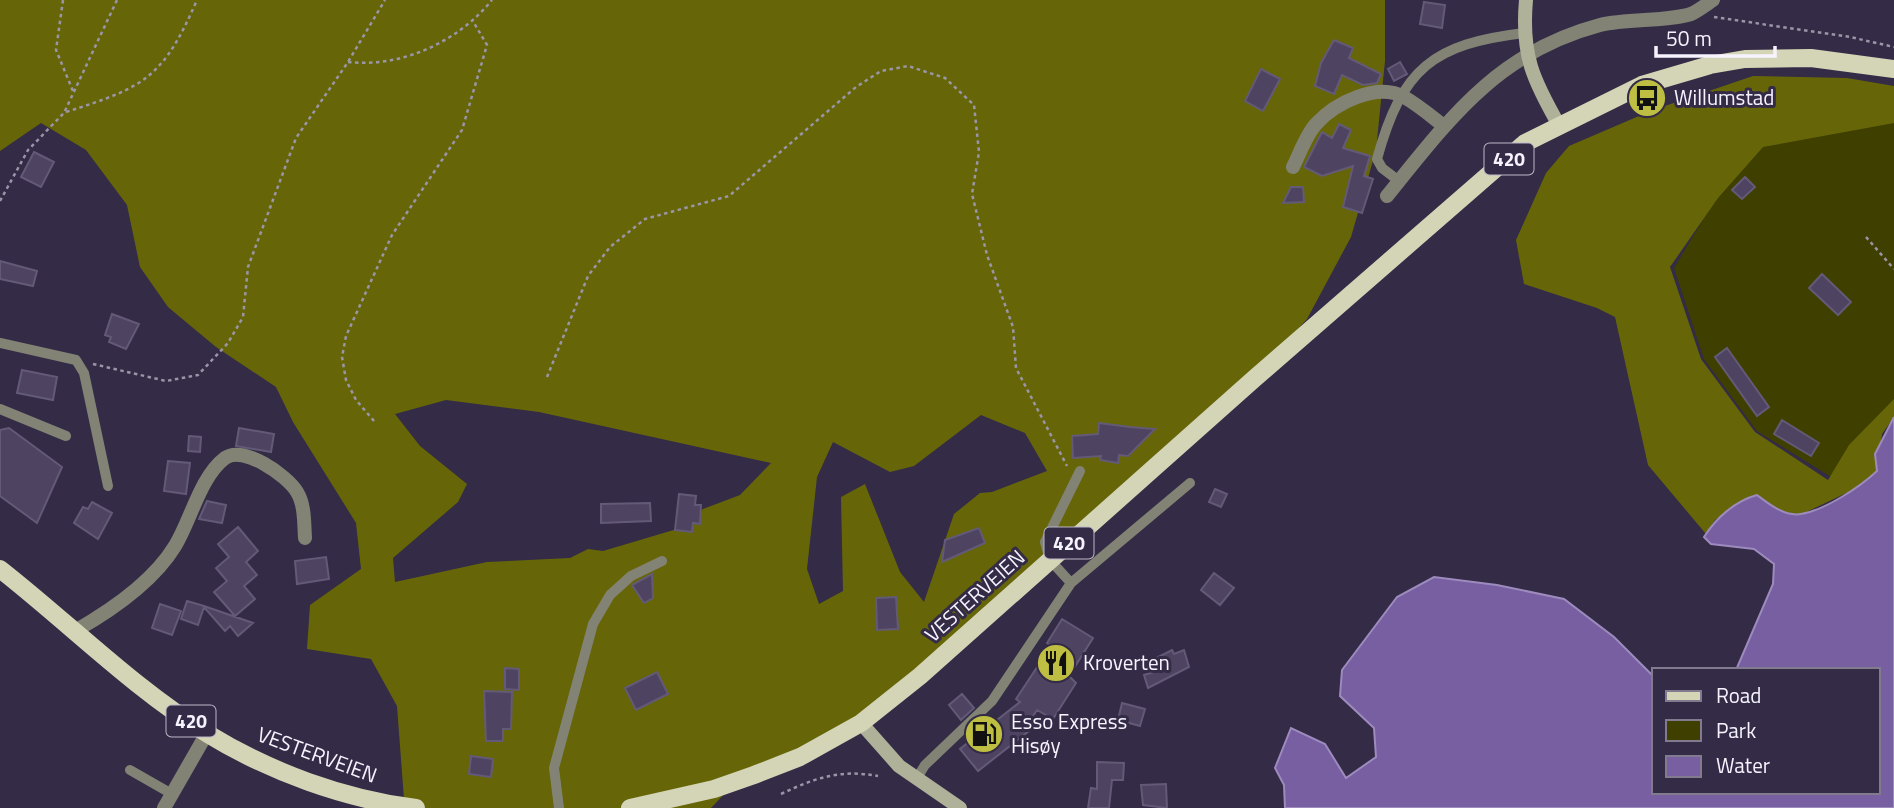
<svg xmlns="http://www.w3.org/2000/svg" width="1894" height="808" font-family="'Titillium Web',sans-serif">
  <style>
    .green { fill: #3f3f00 }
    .forest { fill: #666609; fill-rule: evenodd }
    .water { fill: #775fa2; stroke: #9d8bbe; stroke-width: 2 }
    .building { fill: #4e4461; stroke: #635a77; stroke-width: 2 }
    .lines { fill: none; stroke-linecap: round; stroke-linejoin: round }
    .path { stroke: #9b95a8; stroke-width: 2.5; stroke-dasharray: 3.5 3.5; stroke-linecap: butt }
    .service { stroke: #828374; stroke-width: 10 }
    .minor { stroke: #828374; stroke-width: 14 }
    .secondary { stroke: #b0b199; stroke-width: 14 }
    .primary { stroke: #d4d5b6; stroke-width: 18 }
    .labels { text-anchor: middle; stroke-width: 6; stroke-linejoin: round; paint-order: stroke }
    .shield { fill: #342b46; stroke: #bcb7c7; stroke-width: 2 }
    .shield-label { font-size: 19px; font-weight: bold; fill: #f6f3fe }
    .poi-label { font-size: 21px; fill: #f6f3fe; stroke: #342b46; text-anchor: start }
    .street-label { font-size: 21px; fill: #f6f3fe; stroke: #342b46 }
  </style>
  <rect width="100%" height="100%" fill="#342b46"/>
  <path class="green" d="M1894,102V409L1844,485L1757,431L1704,359L1674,268L1754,135Z"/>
  <path class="forest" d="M0,0H1385V61L1376,150L1351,237L1307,319L1244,389L963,631L817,751L730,788L711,808H416L404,799L397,706L371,659L307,649L310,605L361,569L356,523L293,422L276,387L216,347L168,307L140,267L127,205L86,150L41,123L0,151ZM446,400L539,412L771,463L740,495L703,509L677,529L603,551L588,549L570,558L487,562L395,582L393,558L458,502L467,484L420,446L395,414ZM981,415L1025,433L1047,471L992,492L980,493L954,514L924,602L900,572L865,484L841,497L843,591L819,604L807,569L817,477L833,442L890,472L914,466Z
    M1753,76L1847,78L1894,86V123L1763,147L1718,198L1670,267L1701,359L1755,432L1828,480L1849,445L1894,399V417L1882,434L1877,471L1859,487L1800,515L1777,510L1757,495L1715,520L1706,534L1648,465L1615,317L1597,308L1524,284L1516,240L1546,173L1569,146L1653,110Z"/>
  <path class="water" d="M1894,417V808H1285L1284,785L1275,768L1291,728L1325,744L1346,778L1376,757L1374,728L1340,696L1342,670L1397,597L1434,577L1497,585L1564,599L1614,637L1654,677V792H1878V670H1736L1773,584L1774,564L1754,549L1711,544L1704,537C1716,518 1735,501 1757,495C1769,504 1785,517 1801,514C1825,510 1860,487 1877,471L1875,454Z"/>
  <path class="building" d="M1424,2L1445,5L1442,28L1420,24Z
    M1334,40L1353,48L1349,58L1381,74L1377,83L1363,85L1342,75L1334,94L1315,86L1321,63Z
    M1400,62L1407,74L1394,81L1388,69Z
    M1261,69L1280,79L1263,111L1245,101Z
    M1339,124L1351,130L1343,148L1370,156L1364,176L1373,179L1362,213L1343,207L1353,166L1322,176L1304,167L1322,132L1332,138Z
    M34,152L54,162L41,187L21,177Z
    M1745,177L1755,187L1742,199L1732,190Z
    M1291,187H1303L1304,202L1283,203Z
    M0,261L37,271L33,286L0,279Z
    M1822,274L1851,302L1838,315L1809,288Z
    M112,314L139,324L126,349L109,342L111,337L105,335Z
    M1727,348L1769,407L1757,416L1715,357Z
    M22,370L57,377L53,400L17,393Z
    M1782,420L1819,443L1811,456L1774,434Z
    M1099,423L1130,427L1155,429L1128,456L1119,455L1118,463L1100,460L1101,456L1073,458L1072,436L1098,434Z
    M9,428L62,467L37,523L0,496V430Z
    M239,428L274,434L271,452L236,446Z
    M189,436L201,437L200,452L188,451Z
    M168,461L190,463L186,494L164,491Z
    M1215,489L1227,494L1221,507L1209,502Z
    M679,494L696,496L695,505H701L700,524L693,523L692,532L675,530Z
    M207,501L226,505L222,523L199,519Z
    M92,502L112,513L98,539L74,523L83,507L88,509Z
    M650,503L651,521L601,523V504Z
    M238,527L258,551L246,562L257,575L244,586L255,599L235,616L214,592L227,581L216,568L229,557L218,544Z
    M979,528L985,543L942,562L945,540Z
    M326,557L329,579L297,584L295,561Z
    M1214,573L1234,588L1220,605L1201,590Z
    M652,574L653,598L644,603L632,585Z
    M896,597L898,629L877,630L876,598Z
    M187,601L204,606L253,623L238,636L230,626L225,631L204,607L198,625L181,619Z
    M160,604L181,611L172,635L152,628Z
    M1062,619L1093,638L1069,676L1076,683L1053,719L1037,710L1026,727L1029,731L978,771L960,749L975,737L971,732L983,720L988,727L1020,702L1016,699L1051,646L1047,643Z
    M1172,650L1174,654L1184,650L1189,667L1148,688L1144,675L1154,672L1150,661Z
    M505,668L519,669V690L505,689Z
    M657,672L668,694L636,710L625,688Z
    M484,691L512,692L511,729H503V741H486Z
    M962,694L974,708L961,720L949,705Z
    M1122,703L1145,709L1140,726L1118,720Z
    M471,756L493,759L491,777L469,774Z
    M1097,762L1124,763L1123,780H1112L1109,808H1088L1091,788L1097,789Z
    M1166,784L1167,808L1143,805L1141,785Z"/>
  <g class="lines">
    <path class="path" d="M63,0L56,50L73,91
      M1714,17L1850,37L1894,47
      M348,62C402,68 459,41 492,0
      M66,112C145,87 163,78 197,0
      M0,201L28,150L64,113L117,0
      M1866,237L1894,269
      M93,364L166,381L198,375L228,343L243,317L248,267L296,138L348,62L385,0
      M547,377L588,276L610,247L645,219L729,196L856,87L881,71L908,66L945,78L974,105L979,152L972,194L987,255L1013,327L1016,368L1067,466
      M374,421L356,400L346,380L342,357L346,336L392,235L462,130L487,45L474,23
      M781,794C815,778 840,769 878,776"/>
    <path class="service" d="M1399,181L1382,168L1377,159C1402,68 1433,44 1524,33
      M0,343L76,360L84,373L108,486
      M0,409L66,436
      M1071,583L1050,560L1045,542L1080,471
      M130,770L172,794
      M917,778L925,765L992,701L1071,583L1190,483
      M559,808L554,768L593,624L610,595L631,576L662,561"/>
    <path class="minor" d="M1293,167C1300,153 1306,135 1316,124C1335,103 1377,82 1404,97C1418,105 1431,116 1444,126
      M1387,196C1450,118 1498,52 1600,25C1628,18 1667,22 1691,14C1698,11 1707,4 1713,0
      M75,631C112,610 153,582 175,546C191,520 200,477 225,458C243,445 287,475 297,492C305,505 304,523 305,538
      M164,808L207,733"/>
    <path class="secondary" d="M1526,0C1521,55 1533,80 1560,127
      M861,723L899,766L960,808"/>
    <path class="primary" d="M0,569C69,623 133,688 208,734C270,772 344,799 416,808
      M630,808L714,789L754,775L800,757L861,723L920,676L1255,378L1525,143L1642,85L1710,65L1745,59L1811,58L1894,69"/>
  </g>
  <defs>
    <g id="bus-disc" transform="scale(2.0125)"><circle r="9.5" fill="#bebf42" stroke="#342b46"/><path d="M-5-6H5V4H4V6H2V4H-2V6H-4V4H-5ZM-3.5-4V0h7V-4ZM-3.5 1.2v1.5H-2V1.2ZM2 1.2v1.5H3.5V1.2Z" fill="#111"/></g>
    <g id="restaurant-disc" transform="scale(2.0125)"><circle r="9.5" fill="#bebf42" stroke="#342b46"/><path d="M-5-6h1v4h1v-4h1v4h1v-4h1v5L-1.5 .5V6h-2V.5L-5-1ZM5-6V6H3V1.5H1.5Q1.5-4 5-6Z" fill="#111"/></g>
    <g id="fuel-disc" transform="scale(2.0125)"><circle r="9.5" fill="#bebf42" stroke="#342b46"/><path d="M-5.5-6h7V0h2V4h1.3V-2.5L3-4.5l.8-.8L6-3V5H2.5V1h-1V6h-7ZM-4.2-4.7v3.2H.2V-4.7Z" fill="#111"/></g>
  </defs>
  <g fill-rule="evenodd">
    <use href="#bus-disc" x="1647" y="98"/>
    <use href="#restaurant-disc" x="1056" y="663"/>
    <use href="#fuel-disc" x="984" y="734"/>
  </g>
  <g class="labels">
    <g class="shield">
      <rect x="1484.5" y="143.5" width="49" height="31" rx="5"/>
      <rect x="1044.5" y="527.5" width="49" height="31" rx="5"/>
      <rect x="166.5" y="705.5" width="49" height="31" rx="5"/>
    </g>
    <g class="shield-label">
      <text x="1509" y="166">420</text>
      <text x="1069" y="550">420</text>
      <text x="191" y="728">420</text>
    </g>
    <g class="poi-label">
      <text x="1674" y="105">Willumstad</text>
      <text x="1083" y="670">Kroverten</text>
      <text x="1011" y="729">Esso Express<tspan x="1011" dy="24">Hisøy</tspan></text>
    </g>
    <g class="street-label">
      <text transform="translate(975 596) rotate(-42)" y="7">VESTERVEIEN</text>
      <text transform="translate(317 755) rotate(20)" y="7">VESTERVEIEN</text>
    </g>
  </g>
  <rect x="1652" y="668" width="228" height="126" fill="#342b46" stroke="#827b90" stroke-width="2"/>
  <rect x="1666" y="691" width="35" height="10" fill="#d4d5b6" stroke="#827b90" stroke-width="2"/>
  <text x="1716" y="703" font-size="21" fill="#f6f3fe">Road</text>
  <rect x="1666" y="720" width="35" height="21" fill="#3f3f00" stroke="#827b90" stroke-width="2"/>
  <text x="1716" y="738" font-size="21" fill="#f6f3fe">Park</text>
  <rect x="1666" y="756" width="35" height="21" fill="#775fa2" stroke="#827b90" stroke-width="2"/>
  <text x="1716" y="773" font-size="21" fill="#f6f3fe">Water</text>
  <path d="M1656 46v10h119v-10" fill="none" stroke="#f6f3fe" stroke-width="3.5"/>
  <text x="1666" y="46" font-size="21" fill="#f6f3fe" stroke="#342b46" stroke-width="5" paint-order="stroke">50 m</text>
</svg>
